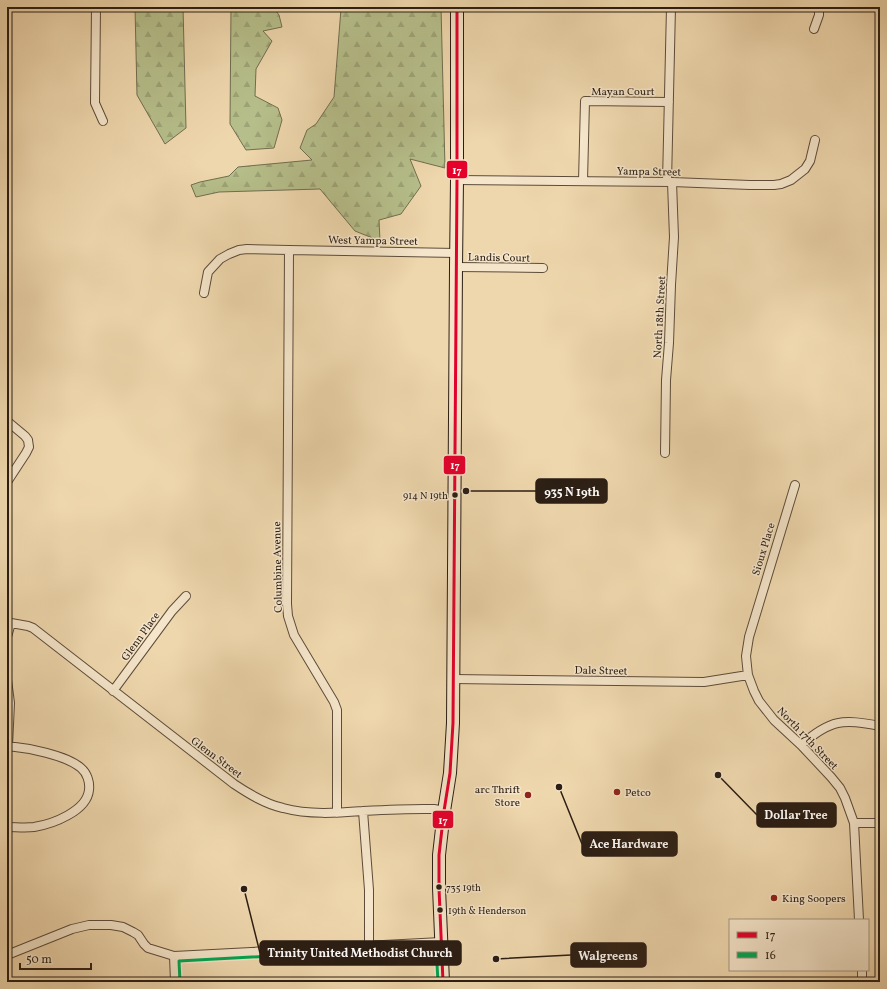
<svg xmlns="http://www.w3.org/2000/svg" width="887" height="989" font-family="Vollkorn,serif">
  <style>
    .forest { fill: url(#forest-firs); stroke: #706e50 }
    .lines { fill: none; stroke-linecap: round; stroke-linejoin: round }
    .street-casing { stroke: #5c4c3a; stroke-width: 10 }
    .secondary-casing { stroke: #2b1e14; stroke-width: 14 }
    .street { stroke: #f5e5ca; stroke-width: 8 }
    .secondary { stroke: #f5e5ca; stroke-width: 12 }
    .bus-1-casing { stroke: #f5e5ca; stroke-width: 6 }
    .bus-2-casing { stroke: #f5e5ca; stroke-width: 6 }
    .bus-1 { stroke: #e4002b; stroke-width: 3 }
    .bus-2 { stroke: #00a651; stroke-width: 3 }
    .bus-dot { fill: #2b1e14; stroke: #f5e5ca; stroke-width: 1.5 }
    .poi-dot { fill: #8f2418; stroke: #f5e5ca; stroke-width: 1.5 }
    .labels { text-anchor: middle; stroke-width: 3; stroke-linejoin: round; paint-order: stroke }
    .bus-label { font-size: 10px; fill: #2b1e14; stroke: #f5e5ca; text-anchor: start }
    .street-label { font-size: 11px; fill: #2b1e14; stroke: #f5e5ca }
    .poi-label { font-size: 11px; fill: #2b1e14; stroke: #f5e5ca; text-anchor: start }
    .leader { fill: none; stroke: #2b1e14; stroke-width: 1.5 }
    .callout-dot { fill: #2b1e14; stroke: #f5e5ca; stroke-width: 1.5 }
    .callout { fill: #2b1e14; stroke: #2b1e14; stroke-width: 1.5 }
    .callout-label { font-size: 12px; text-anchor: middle; font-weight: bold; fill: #fff }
    .line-badge { stroke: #f5e5ca; stroke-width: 1.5 }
    .badge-label { font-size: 11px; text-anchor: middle; font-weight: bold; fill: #fff }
  </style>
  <defs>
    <pattern id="forest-firs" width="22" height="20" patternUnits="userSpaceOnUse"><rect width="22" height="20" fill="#b6bf8b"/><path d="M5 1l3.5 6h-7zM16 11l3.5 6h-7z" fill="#9da477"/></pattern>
  </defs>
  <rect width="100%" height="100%" fill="#efd7ad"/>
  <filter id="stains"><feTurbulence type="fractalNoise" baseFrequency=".005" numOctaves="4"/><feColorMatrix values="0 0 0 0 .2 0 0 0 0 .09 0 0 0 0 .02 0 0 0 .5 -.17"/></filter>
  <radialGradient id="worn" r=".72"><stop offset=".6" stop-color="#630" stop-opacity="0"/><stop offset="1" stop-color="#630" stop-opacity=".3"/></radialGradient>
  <path class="forest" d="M135,7H183L186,128L165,144L137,95Z
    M231,7H273L279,15L282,27L263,31L272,41L256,69L255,96L278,108L282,120L274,148L246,150L230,124Z
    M344,7H441L445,168L410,159L421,186L401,214L379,220L380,241L355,231L320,189L219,192L196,197L191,185L200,182L229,176L238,167L312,160L300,148L307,130L316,124L334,97L341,9Z"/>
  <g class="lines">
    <g class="street-casing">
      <path id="street" d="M96,7L95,103L103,121
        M814,29L819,15V7
        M457,180L672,182L750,185H774L781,184L791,180L805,169L810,161L815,140
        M583,181L585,101L669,102
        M667,182L671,7
        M289,250L287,604L288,616L294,635L334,702L337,710V813
        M456,267L543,268
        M204,293L208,272L220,259L229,254L239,250L247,249L289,250L456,253
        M7,421L25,436L28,440L29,447L26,453L7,482
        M665,453L666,380L669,343L671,285L674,237L672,182
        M795,485L749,637L746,656L747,666L748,675L754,691L759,701L774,720L801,745L831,777L840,788L845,798L854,823L859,920
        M11,623L28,626L33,628L234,784C249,794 265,804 283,808C309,815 336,813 363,811C383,810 403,809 424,809H434L444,811
        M7,637L11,623
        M453,679L704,682L748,675
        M7,680L10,703L8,746H7
        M113,691L172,611L186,596
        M801,745C831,719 842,719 880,726
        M363,811L369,890V946
        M854,823H880
        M7,827C16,827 25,828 34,827C53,824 87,811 89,790C90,782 87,773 81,768C66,755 28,748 8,746
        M7,955L72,929L89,925H111L123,927L133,932L138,935L144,944L148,948L174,956L441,942
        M174,956L175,982
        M862,970V982"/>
    </g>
    <g class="secondary-casing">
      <path id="secondary" d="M443,982L439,888V855L444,811L450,773L453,723L456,267L457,180V7"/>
    </g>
    <use href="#street" class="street"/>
    <use href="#secondary" class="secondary"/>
    <g class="bus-1-casing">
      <path id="bus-1" d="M443,982L439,888V855L444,811L450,773L453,723L457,180V7"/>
    </g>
    <g class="bus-2-casing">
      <path id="bus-2" d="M180,982L179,961L436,947L438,982"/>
    </g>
    <use href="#bus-1" class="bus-1"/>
    <use href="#bus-2" class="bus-2"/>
  </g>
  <g class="bus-dot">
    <circle cx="455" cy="495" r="3.5"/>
    <circle cx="439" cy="887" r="3.5"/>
    <circle cx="440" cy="910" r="3.5"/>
  </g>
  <g class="poi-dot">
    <circle cx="617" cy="792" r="4"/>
    <circle cx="528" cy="795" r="4"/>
    <circle cx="774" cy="898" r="4"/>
  </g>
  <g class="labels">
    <g class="bus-label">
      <text x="448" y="499" text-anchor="end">914 N 19th</text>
      <text x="446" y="891">735 19th</text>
      <text x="448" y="914">19th &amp; Henderson</text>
    </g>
    <g class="street-label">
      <text x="623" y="95">Mayan Court</text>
      <text transform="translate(649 171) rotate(1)" y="4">Yampa Street</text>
      <text transform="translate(373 240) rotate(1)" y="4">West Yampa Street</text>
      <text transform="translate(499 257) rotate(1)" y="4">Landis Court</text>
      <text transform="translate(659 317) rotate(-87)" y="4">North 18th Street</text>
      <text transform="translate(763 549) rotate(-73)" y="4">Sioux Place</text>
      <text transform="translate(277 567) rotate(-91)" y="4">Columbine Avenue</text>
      <text transform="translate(140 636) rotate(-54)" y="4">Glenn Place</text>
      <text transform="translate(601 670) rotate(1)" y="4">Dale Street</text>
      <text transform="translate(808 738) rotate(46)" y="4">North 17th Street</text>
      <text transform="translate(217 757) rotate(37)" y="4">Glenn Street</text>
    </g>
    <g class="poi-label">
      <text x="520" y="793" text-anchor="end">arc Thrift<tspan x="520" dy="13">Store</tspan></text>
      <text x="625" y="796">Petco</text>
      <text x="782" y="902">King Soopers</text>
    </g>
  </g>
  <path class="leader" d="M466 491L536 491M718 775L757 815M559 787L582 844M244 889L260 953M496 959L571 955"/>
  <g class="callout-dot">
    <circle cx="466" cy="491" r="4"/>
    <circle cx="718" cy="775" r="4"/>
    <circle cx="559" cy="787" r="4"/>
    <circle cx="244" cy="889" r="4"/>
    <circle cx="496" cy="959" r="4"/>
  </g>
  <g class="callout">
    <rect x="536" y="479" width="71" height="24" rx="4"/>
    <rect x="757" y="803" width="79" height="24" rx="4"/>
    <rect x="582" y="832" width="95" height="24" rx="4"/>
    <rect x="260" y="941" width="201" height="24" rx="4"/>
    <rect x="571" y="943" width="75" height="24" rx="4"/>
  </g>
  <g class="callout-label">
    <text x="572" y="496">935 N 19th</text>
    <text x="796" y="819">Dollar Tree</text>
    <text x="629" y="848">Ace Hardware</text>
    <text x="360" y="957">Trinity United Methodist Church</text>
    <text x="608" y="960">Walgreens</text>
  </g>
  <g class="line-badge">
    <rect x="446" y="160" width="22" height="19" rx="4" fill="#e4002b"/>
    <rect x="443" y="455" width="23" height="20" rx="4" fill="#e4002b"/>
    <rect x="432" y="810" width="22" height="19" rx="4" fill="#e4002b"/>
  </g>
  <g class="badge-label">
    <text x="457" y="174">17</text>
    <text x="455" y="469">17</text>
    <text x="443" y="824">17</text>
  </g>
  <rect width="887" height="989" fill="none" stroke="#efd7ad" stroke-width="24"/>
  <rect x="8" y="8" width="871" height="973" fill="none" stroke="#2b1e14" stroke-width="2"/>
  <rect x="12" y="12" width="863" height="965" fill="none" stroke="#2b1e14"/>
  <rect x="729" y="919" width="140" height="52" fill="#f5e5ca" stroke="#a49581"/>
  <rect x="737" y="932" width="20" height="6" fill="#e4002b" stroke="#a49581"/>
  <text x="765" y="939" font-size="12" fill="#2b1e14">17</text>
  <rect x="737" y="952" width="20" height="6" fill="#00a651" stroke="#a49581"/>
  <text x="765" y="959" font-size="12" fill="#2b1e14">16</text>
  <path d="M20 963v6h71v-6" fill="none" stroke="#2b1e14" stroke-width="2"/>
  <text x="26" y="963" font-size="12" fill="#2b1e14" stroke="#f5e5ca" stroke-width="3" paint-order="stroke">50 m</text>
  <rect width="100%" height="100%" filter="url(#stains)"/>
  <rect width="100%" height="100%" fill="url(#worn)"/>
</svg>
